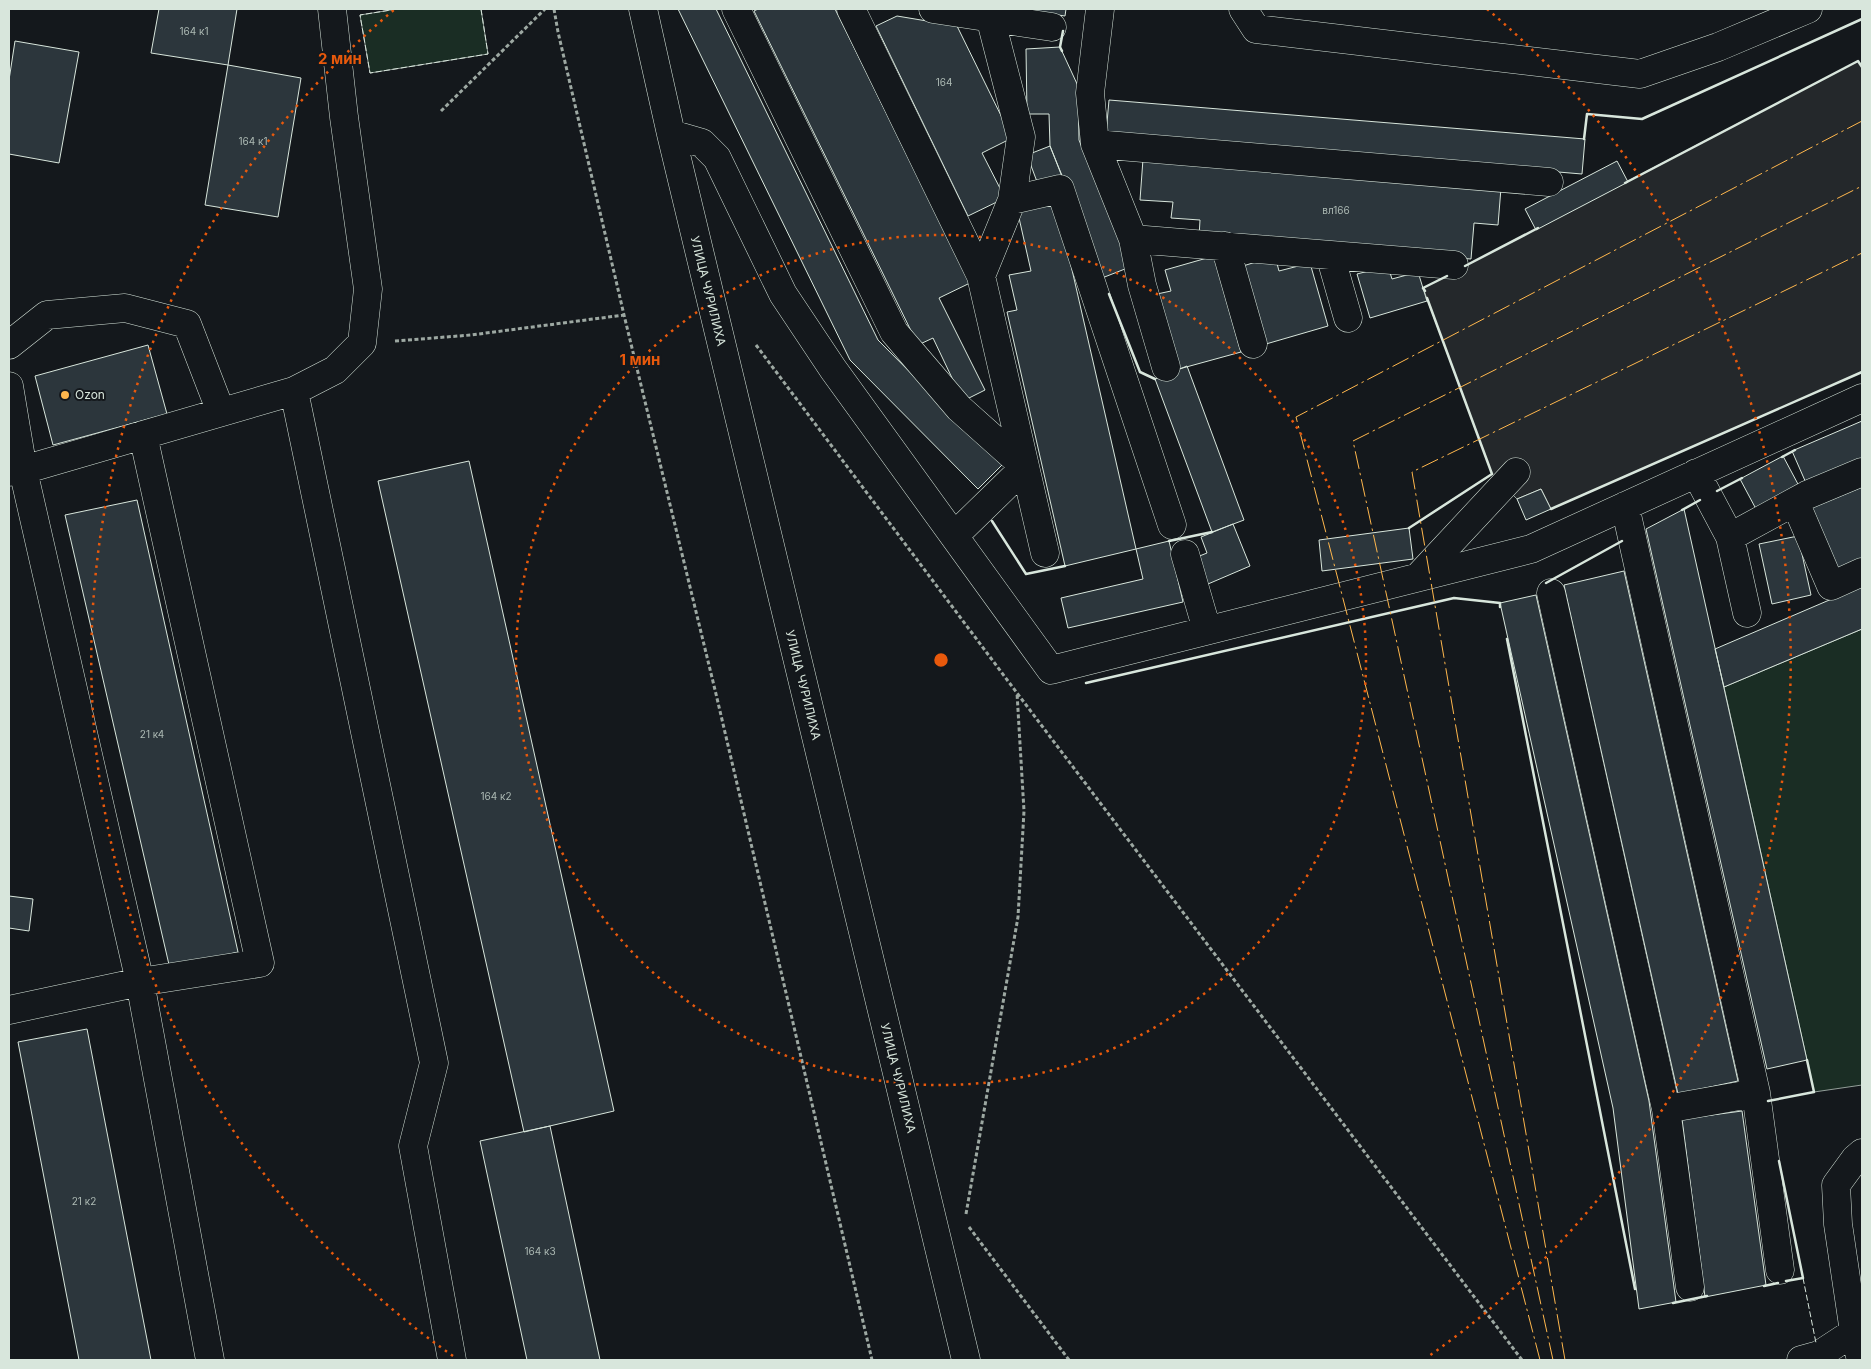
<svg xmlns="http://www.w3.org/2000/svg" width="1871" height="1369" font-family="Inter,sans-serif">
  <style>
    .green { fill: #1a2d24; stroke: #939e99 }
    .parking { fill: #24282b; stroke: #939e99 }
    .building { fill: #2c363c; stroke: #d8e6dc }
    .lines { fill: none; stroke-linecap: round; stroke-linejoin: round }
    .minor-casing { stroke: #d8e6dc; stroke-width: 29 }
    .path { stroke: #9da8a2; stroke-width: 3; stroke-dasharray: 4 2.5; stroke-linecap: butt }
    .minor { stroke: #14181c; stroke-width: 28 }
    .fence { stroke: #d8e6dc; stroke-width: 1; stroke-dasharray: 6 2.5; stroke-linecap: butt }
    .wall { stroke: #d8e6dc; stroke-width: 2.5 }
    .power { stroke: #ffb74d; stroke-width: 1; stroke-dasharray: 18 4 2.5 4; stroke-linecap: butt }
    .ring { fill: none; stroke: #e8590c; stroke-width: 2.5; stroke-dasharray: 2.5 5 }
    .poi-dot { fill: #ffb74d; stroke: #14181c; stroke-width: 2 }
    .labels { text-anchor: middle; stroke-width: 4; stroke-linejoin: round; paint-order: stroke }
    .number-label { font-size: 10px; fill: #adbab4 }
    .street-label { font-size: 12px; fill: #d8e6dc; stroke: #14181c }
    .poi-label { font-size: 12px; fill: #d8e6dc; stroke: #14181c; text-anchor: start }
    .centre { fill: #e8590c; stroke: #14181c; stroke-width: 2.5 }
    .ring-label { font-size: 15px; text-anchor: middle; font-weight: bold; fill: #e8590c; stroke: #14181c; stroke-width: 4; stroke-linejoin: round; paint-order: stroke }
  </style>
  <rect width="100%" height="100%" fill="#14181c"/>
  <path class="green" d="M397,9H481L488,54L370,73L360,15Z
    M1862,629V1085L1814,1092L1724,687Z"/>
  <path class="parking" d="M1858,61L1862,67V372L1551,509L1541,489L1517,499L1492,474L1423,288Z"/>
  <path class="building" d="M159,9H237L228,65L151,53Z
    M678,9H716L878,340L1002,465L978,489L850,360Z
    M758,9H835L970,283L939,298L985,390L963,401L933,338L918,345L754,11Z
    M1018,9H1066L1065,16Z
    M897,16L957,26L1012,138L982,153L1005,198L968,216L876,26Z
    M15,41L79,52L59,163L9,154V80Z
    M1060,47L1078,86L1079,140L1130,267L1102,278L1050,146L1049,114H1027L1026,49Z
    M228,65L301,78L278,217L205,205Z
    M1109,100L1585,139L1582,174L1106,134Z
    M1050,146L1063,178L1039,187L1027,155Z
    M1143,159L1501,188L1498,225L1474,223L1471,259L1199,237L1200,220L1171,218L1173,202L1140,200Z
    M1617,161L1628,182L1536,230L1525,209Z
    M1056,200L1136,549L1065,566L1007,312L1017,310L1009,275L1031,271L1017,209Z
    M1214,256L1241,352L1179,369L1157,294L1171,291L1165,270Z
    M1275,256L1279,271L1310,263L1328,326L1266,344L1243,266Z
    M1388,266L1392,279L1418,272L1427,301L1370,318L1357,274Z
    M148,345L167,414L53,445L35,376Z
    M1187,366L1244,520L1212,532L1155,379Z
    M1862,421V459L1806,483L1792,451Z
    M1783,456L1799,486L1756,509L1740,479Z
    M469,461L614,1111L524,1132L378,481Z
    M1862,487V559L1837,570L1811,508Z
    M1541,489L1551,509L1526,520L1517,499Z
    M137,500L238,952L170,969L65,515Z
    M1684,509L1807,1060L1767,1069L1646,529Z
    M1233,524L1250,566L1208,584L1197,557L1207,553L1201,537Z
    M1409,528L1413,559L1322,571L1319,540Z
    M1798,536L1811,595L1772,604L1759,544Z
    M1169,541L1183,602L1068,628L1061,598L1143,579L1136,549Z
    M1624,571L1738,1081L1678,1094L1564,585Z
    M1862,586V629L1724,687L1715,649Z
    M1536,595L1649,1101L1676,1302L1639,1309L1613,1108L1500,603Z
    M9,896L33,899L29,931L9,928Z
    M87,1029L151,1360H79L18,1042Z
    M1742,1111L1766,1285L1705,1297L1682,1119Z
    M550,1126L600,1360H527L480,1141Z"/>
  <g class="lines">
    <g class="minor-casing">
      <path id="minor" d="M643,9L671,134L966,1360
        M736,9L894,332L959,408L1025,467L954,536
        M851,9L981,276L1045,553
        M933,9L1052,27
        M1100,9L1090,93L1095,144L1133,239L1142,285L1166,367
        M1243,9L1256,29L1640,74L1718,47L1808,9
        M671,134L702,143L717,158L783,294L833,369L1051,670L1531,549L1862,398
        M1095,144L1549,182
        M1012,200L1060,189L1172,525
        M1133,239L1454,265
        M1225,246L1253,344
        M1330,255L1348,318
        M981,276L1012,200L1021,137L990,17
        M9,345L47,315L125,308L187,324L221,412
        M9,386L23,470L140,982L260,963L143,435
        M294,391L434,1063L413,1146L452,1360
        M9,472L23,470L294,391L335,370L362,343L368,289L344,117L332,9
        M1696,473L1730,537L1747,613
        M1795,502L1831,586L1862,572
        M1625,506L1756,1093L1780,1270
        M1730,537L1807,495L1862,472
        M1185,554L1207,630
        M1419,576L1516,472
        M1551,593L1666,1109L1690,1287
        M9,1010L140,982L210,1360
        M1666,1109L1756,1093
        M1801,1360L1819,1355L1854,1332
        M1861,1360L1854,1332L1838,1224L1836,1185L1855,1159L1862,1153"/>
    </g>
    <path class="path" d="M554,9L558,32L624,315L716,694L872,1360
      M441,111L545,9
      M395,341L471,335L624,315
      M756,345L1017,693L1522,1360
      M966,1214L1018,917L1024,811L1017,693
      M969,1227L1069,1360"/>
    <use href="#minor" class="minor"/>
    <path class="fence" d="M397,9L360,15L370,73L488,54L481,9
      M1803,1278L1816,1343"/>
    <path class="wall" d="M1062,51L1060,47L1063,31
      M1584,139L1587,114L1642,119L1862,19
      M1625,183L1858,61L1862,67
      M1465,266L1538,228
      M1425,291L1423,288L1447,276
      M1109,294L1140,372L1155,379
      M1782,457L1795,450
      M1717,491L1742,478
      M1551,509L1862,372
      M1682,510L1700,500
      M992,521L1026,574L1065,566
      M1409,528L1492,474L1427,298
      M1169,541L1212,532
      M1546,583L1622,541
      M1507,639L1635,1289
      M1086,683L1454,598L1500,603V607
      M1768,1101L1814,1092L1807,1060
      M1779,1161L1803,1278L1786,1281
      M1764,1286L1778,1283
      M1673,1303L1707,1296"/>
    <path class="power" d="M1540,1360L1296,417L1862,121
      M1553,1360L1353,441L1862,186
      M1565,1360L1412,472L1862,253"/>
  </g>
  <g class="ring">
    <circle cx="941" cy="660" r="425"/>
    <path d="M453 1356A850 850 0 0 1 395 9M1487 9A850 850 0 0 1 1429 1356"/>
  </g>
  <circle class="poi-dot" cx="65" cy="395" r="5"/>
  <g class="labels">
    <g class="number-label">
      <text x="194" y="35">164 к1</text>
      <text x="944" y="86">164</text>
      <text x="253" y="145">164 к1</text>
      <text x="1336" y="214">вл166</text>
      <text x="152" y="738">21 к4</text>
      <text x="496" y="800">164 к2</text>
      <text x="84" y="1205">21 к2</text>
      <text x="540" y="1255">164 к3</text>
    </g>
    <g class="street-label">
      <text transform="translate(708 291) rotate(76)" y="4">УЛИЦА ЧУРИЛИХА</text>
      <text transform="translate(803 685) rotate(76)" y="4">УЛИЦА ЧУРИЛИХА</text>
      <text transform="translate(898 1078) rotate(76)" y="4">УЛИЦА ЧУРИЛИХА</text>
    </g>
    <g class="poi-label">
      <text x="75" y="399">Ozon</text>
    </g>
  </g>
  <circle cx="941" cy="660" r="8" class="centre"/>
  <g class="ring-label">
    <text x="340" y="64">2 мин</text>
    <text x="640" y="365">1 мин</text>
  </g>
  <rect width="1871" height="1369" fill="none" stroke="#d8e6dc" stroke-width="20"/>
</svg>
